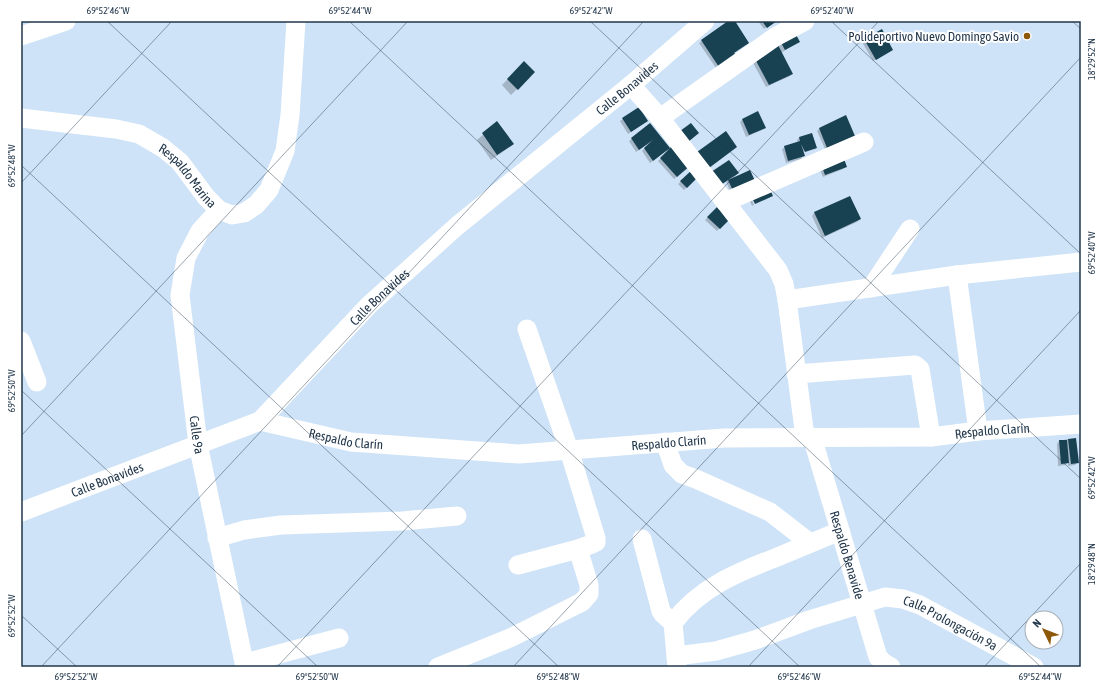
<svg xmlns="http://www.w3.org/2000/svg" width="1102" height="688" font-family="'Asap Condensed',sans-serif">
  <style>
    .shadow { fill: #0003 }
    .building { fill: #184152 }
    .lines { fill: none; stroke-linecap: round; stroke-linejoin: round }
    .minor { stroke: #fff; stroke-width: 19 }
    .ticks { fill: none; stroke: #22374b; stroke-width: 1; stroke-opacity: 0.45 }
    .poi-dot { fill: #8c5707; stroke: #fff; stroke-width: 1.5 }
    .labels { text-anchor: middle; stroke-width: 4; stroke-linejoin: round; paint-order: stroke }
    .poi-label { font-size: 13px; fill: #22374b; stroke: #fff; text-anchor: end }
    .street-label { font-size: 13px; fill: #22374b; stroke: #fff }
    .neatline { fill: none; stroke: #22374b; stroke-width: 1.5 }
    .ticks-label { font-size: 10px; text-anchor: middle; fill: #22374b }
  </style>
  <rect width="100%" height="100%" fill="#cee3f7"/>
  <path class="shadow" d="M730,21H734L733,53L716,68L699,43Z
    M758,21H776L764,29Z
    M865,40L892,50L873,61L862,42Z
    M776,41L798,42L781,53L792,73L790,76L766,87L752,61Z
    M524,62L534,72L511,95L502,85Z
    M638,108L644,123L628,134L620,121Z
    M758,112L764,128L762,130L746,137L740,122L742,120Z
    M497,122L513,144L507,149L491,160L477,140Z
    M650,125L670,150L690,165L674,179L658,161L668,151L667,150L650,163L642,151L648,144L636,152L629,141Z
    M820,128L853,136L825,149L817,131Z
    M800,137L816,148L814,150V148L799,153L800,155L813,151L803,154V156L801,159L786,163L782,149L785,147L798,143L797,140Z
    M846,166L843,169L823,177L819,168Z
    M693,171L698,176L684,190L678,184Z
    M750,172L731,194L726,181L737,173L730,179Z
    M850,197L860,219L857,222L822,238L812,216L814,213Z
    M751,198L754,205L752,206L749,199Z
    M718,207L729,218L717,231L705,220Z
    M1068,439L1078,462L1075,465L1068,466V463L1065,465L1058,466L1057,444L1059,441Z
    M1080,439H1081V460H1080Z"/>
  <path class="building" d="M728,21H735L749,43L734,53L737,55L719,67L701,40Z
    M762,21H777L767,28Z
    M793,29L800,42L785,50L778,37Z
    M882,29L893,50L876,60L864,39Z
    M778,45L793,74L769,85L754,57Z
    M524,61L535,72L518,90L507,79Z
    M639,107L648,121L631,132L622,118Z
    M758,111L766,128L749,135L742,119Z
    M846,115L855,136L827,148L819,128Z
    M497,121L514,144L497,155L482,133Z
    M650,123L670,148L653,161L644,148L653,140L639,150L631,138Z
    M691,123L699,133L688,142L680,131Z
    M726,131L737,147L709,168L697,152Z
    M812,133L817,148L805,152L801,144L805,156L788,161L784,146L800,141L799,137Z
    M673,145L691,165L677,177L660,158Z
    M843,156L847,167L825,175L821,164Z
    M729,160L739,173L728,180L750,170L756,183L734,193L728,180L721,185L711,172Z
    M693,169L699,176L687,188L680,181Z
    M769,187L773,196L755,204L751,196Z
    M850,196L861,219L825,236L814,212Z
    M718,206L731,218L720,229L707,217Z
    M1076,438L1079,463L1071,464L1068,439Z
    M1059,440H1067L1069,463L1061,464Z"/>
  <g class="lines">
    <g class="minor">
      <path d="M21,36L66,21"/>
      <path d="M631,85L660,118L775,37L805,21"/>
      <path id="s1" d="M21,118L116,129L139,134L163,148L180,162L206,197L219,210L232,215L244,213L256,205L269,190L285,151L290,115L296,21"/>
      <path d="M660,118L778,270L784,284L787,300L805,437"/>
      <path d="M725,202L864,142"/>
      <path id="s2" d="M219,210L200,231L186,258L180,295L198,444L245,667"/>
      <path d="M957,275L978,431"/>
      <path d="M871,288L910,229"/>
      <path d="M787,300L957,275L1081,262"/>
      <path d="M21,341L37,382"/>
      <path d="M796,374L915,365L920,369L931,437"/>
      <path id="s3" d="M260,421L351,442L519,454L724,438L931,437L978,431L1081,424"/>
      <path id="s4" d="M812,437L878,657L884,663L891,667"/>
      <path d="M665,442L673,465L682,474L696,479L770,512L810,543"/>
      <path id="s5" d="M21,512L260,421L369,305L457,226L631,85L705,21"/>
      <path d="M217,538L244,530L281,525L402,521L457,516"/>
      <path d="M642,539L661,611L663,614L673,623"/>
      <path d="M518,565L578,549L592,544L596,542V538L569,450L527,329"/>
      <path id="s6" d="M676,656L716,651L755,640L809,620L885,597L903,599L920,605L1034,667"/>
      <path d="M245,663L339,638"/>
      <path d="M438,667L510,638L582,602L589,594V585L578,549"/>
      <path d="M677,667L673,623C699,588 736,573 775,558C797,549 818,540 840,531"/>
    </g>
  </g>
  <path class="ticks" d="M107,21L800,667M349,21L1041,667M590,21L1081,479M831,21L1081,254M1072,21L1081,29M21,165L559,667M21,183L172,21M21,390L318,667M21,436L408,21M21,615L77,667M41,667L644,21M277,667L879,21M513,667L1081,57M748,667L1081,310M984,667L1081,563"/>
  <circle class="poi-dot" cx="1027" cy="36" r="4"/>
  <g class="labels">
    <g class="poi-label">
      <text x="1019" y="41">Polideportivo Nuevo Domingo Savio</text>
    </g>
    <g class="street-label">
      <text dy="5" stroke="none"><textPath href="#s5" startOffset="752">Calle Bonavides</textPath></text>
      <text dy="5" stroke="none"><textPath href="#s1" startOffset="184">Respaldo Marina</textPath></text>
      <text dy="5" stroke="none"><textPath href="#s5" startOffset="428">Calle Bonavides</textPath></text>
      <text dy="5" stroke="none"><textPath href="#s3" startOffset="736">Respaldo Clarín</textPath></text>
      <text dy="5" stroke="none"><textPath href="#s2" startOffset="237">Calle 9a</textPath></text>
      <text dy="5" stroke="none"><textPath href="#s3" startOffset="88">Respaldo Clarín</textPath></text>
      <text dy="5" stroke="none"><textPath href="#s3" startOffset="412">Respaldo Clarín</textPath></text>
      <text dy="5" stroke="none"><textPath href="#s5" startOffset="92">Calle Bonavides</textPath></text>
      <text dy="5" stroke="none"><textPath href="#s4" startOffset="123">Respaldo Benavide</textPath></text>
      <text dy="5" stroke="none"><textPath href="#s6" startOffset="289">Calle Prolongación 9a</textPath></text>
    </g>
  </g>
  <rect width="1102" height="688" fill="none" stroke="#ffffff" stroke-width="44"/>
  <g transform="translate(1044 630) rotate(313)"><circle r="19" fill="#ffffff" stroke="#a7afb7"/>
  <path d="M0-3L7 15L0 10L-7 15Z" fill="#8c5707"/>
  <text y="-6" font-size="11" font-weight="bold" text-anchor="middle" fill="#22374b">N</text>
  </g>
  <rect x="22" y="22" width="1058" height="644" class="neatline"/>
  <g class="ticks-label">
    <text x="108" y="14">69°52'46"W</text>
    <text x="350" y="14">69°52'44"W</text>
    <text x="591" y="14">69°52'42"W</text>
    <text x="832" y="14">69°52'40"W</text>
    <text transform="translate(1091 59) rotate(-90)" y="4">18°29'52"N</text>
    <text transform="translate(11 166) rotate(-90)" y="4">69°52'48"W</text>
    <text transform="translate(1091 253) rotate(-90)" y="4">69°52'40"W</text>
    <text transform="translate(11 391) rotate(-90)" y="4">69°52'50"W</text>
    <text transform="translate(1091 478) rotate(-90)" y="4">69°52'42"W</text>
    <text transform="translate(1091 564) rotate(-90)" y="4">18°29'48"N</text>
    <text transform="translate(11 616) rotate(-90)" y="4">69°52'52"W</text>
    <text x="76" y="680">69°52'52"W</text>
    <text x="317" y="680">69°52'50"W</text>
    <text x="558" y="680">69°52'48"W</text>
    <text x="799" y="680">69°52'46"W</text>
    <text x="1040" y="680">69°52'44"W</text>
  </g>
</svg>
